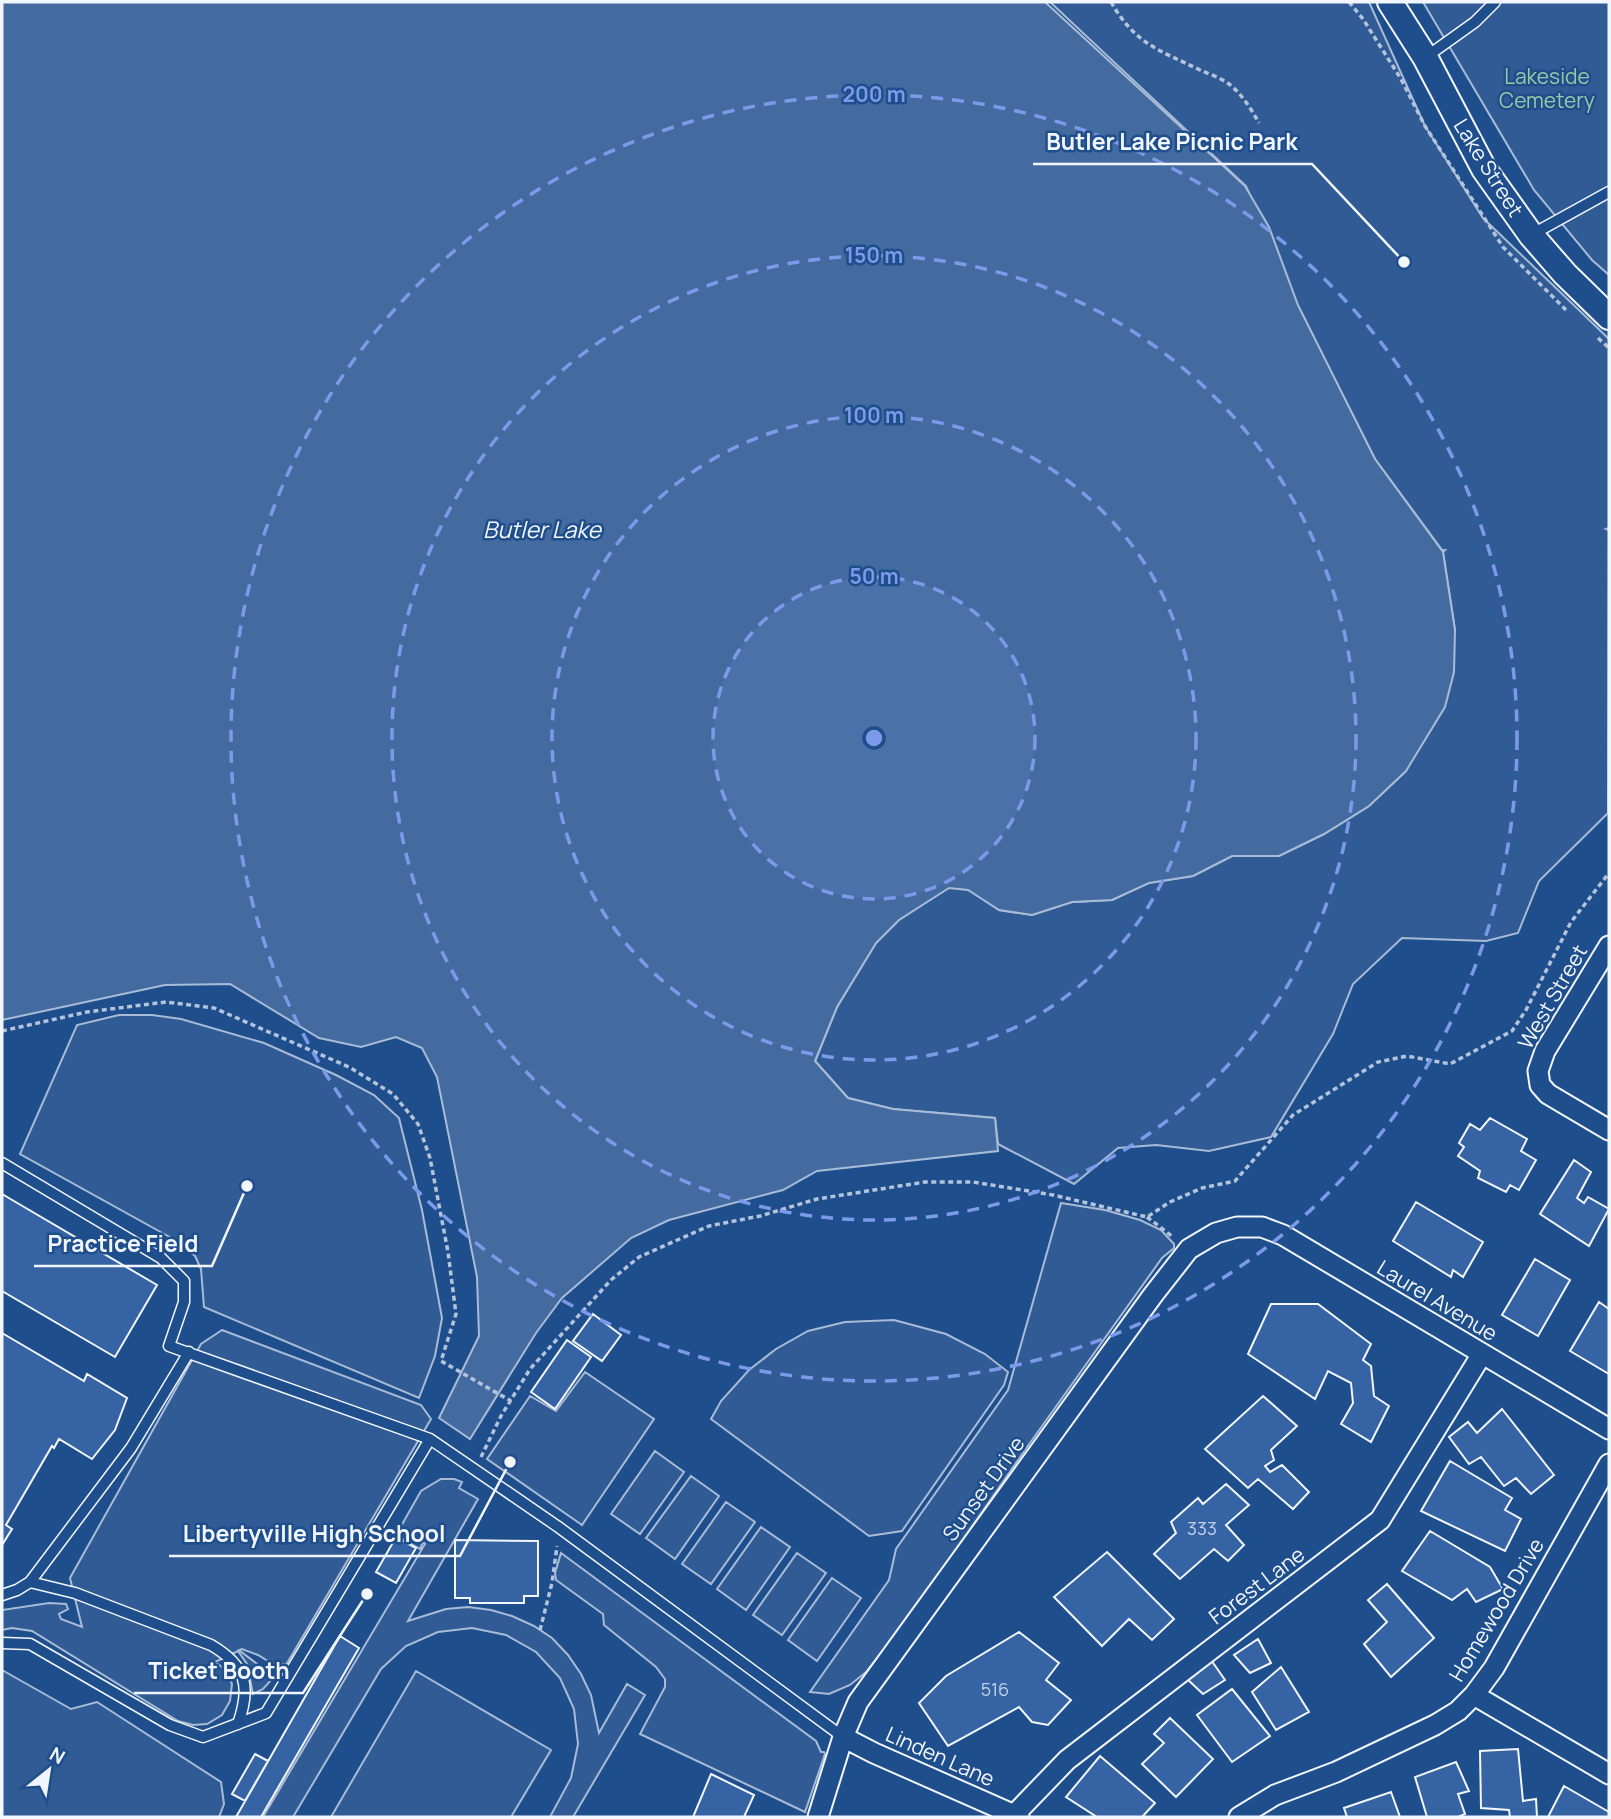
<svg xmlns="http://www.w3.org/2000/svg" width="1611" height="1819" font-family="Manrope,sans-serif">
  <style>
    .built { fill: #305b95; stroke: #a8bbd7; stroke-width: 2 }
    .water { fill: #446ba0; stroke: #a8bbd7; stroke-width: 2 }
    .building { fill: #3563a3; stroke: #f2f6ff; stroke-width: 2 }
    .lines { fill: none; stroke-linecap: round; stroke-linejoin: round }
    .service-casing { stroke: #f2f6ff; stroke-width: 13 }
    .minor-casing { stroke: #f2f6ff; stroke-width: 23 }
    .tertiary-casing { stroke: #f2f6ff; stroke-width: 28 }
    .path { stroke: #b3c4dc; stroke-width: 3.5; stroke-dasharray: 5 3.5; stroke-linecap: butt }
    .service { stroke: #1f4e8c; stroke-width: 10 }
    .minor { stroke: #1f4e8c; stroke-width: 19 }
    .tertiary { stroke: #1f4e8c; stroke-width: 24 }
    .ring { fill: none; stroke: #7d9aea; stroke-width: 3.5; stroke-dasharray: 12 9 }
    .labels { text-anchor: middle; stroke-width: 5; stroke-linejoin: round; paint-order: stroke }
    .number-label { font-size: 18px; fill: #c3d1e8 }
    .park-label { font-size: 21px; fill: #97c8a6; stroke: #1f4e8c }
    .street-label { font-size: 21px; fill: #f2f6ff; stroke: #1f4e8c }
    .water-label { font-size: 23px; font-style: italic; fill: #f2f6ff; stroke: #1f4e8c }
    .centre { fill: #7d9aea; stroke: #1f4e8c; stroke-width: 3.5 }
    .ring-label { font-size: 21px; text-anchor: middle; font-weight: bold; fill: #7d9aea; stroke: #1f4e8c; stroke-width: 5; stroke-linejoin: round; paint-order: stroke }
    .leader { fill: none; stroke: #f2f6ff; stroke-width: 2.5 }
    .callout-dot { fill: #f2f6ff; stroke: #1f4e8c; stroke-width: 2.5 }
    .callout-label { font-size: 23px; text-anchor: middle; font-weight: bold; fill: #f2f6ff; stroke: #1f4e8c; stroke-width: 5; stroke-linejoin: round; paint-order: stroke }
  </style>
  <rect width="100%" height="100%" fill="#1f4e8c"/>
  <path class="built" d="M1050,2H1369L1425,126L1483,218L1609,339V528L1606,529L1609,530L1608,813L1539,881L1518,933L1486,941L1402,938L1353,984L1333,1034L1271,1137L1209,1151L1156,1145L1118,1148L1074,1184L998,1144L995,1118L893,1109L848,1098L815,1061L837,1007L876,943L899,920L949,887L968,889L999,910L1032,915L1072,902L1112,900L1148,883L1193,876L1232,856H1279L1324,834L1369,806L1406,771L1455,630L1443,552L1445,550H1442L1375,459L1298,307L1246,186Z
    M1423,2H1609V275L1592,260L1534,190Z
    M119,1015H152L181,1019L264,1043L336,1075L374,1095L399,1118L422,1210L442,1318L435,1356L419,1398L204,1307L201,1269L195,1256L175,1240L20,1154L77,1025Z
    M1061,1203L1105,1210L1140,1220L1161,1230L1174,1244V1248L1162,1258L1025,1450L911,1615L866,1672L850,1685L829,1694L810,1692L889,1580L896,1549L1008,1390Z
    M894,1320L946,1334L985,1354L1008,1372L1004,1385L902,1531L869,1536L711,1419L721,1401L749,1370L776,1349L808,1331L845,1322Z
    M222,1330L421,1405L431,1419L286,1665L282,1664L279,1668L258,1655L242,1649L239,1650L274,1677L263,1689L253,1694L247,1664L238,1651L215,1662L226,1670L232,1684L230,1701L222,1715L207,1724L193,1725L178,1721L32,1631L12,1628L2,1630V1610L49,1603L66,1604L68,1609L59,1614L61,1619L82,1627L70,1578L201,1344Z
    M585,1372L654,1419L582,1525L487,1459L530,1396L556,1411Z
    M655,1451L684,1472L640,1534L611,1514Z
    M691,1476L719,1496L675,1559L646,1538Z
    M441,1479H454L462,1482L459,1488L478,1499L408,1621L446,1609L468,1607L491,1610L512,1616L534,1626L552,1638L568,1655L581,1674L591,1695L599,1733L627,1684L645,1695L573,1817H550L571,1778L578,1744L574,1709L560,1678L536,1652L506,1635L472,1628L438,1632L406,1646L381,1669L293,1817H263L425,1544L423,1542L420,1549L396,1535L421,1491Z
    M726,1502L755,1522L711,1584L682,1564Z
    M761,1527L790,1547L746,1610L717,1589Z
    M561,1553L816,1741L821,1752H824L825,1754L805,1812L640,1734L665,1687V1679L656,1667L604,1625L603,1614L556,1580L555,1573Z
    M797,1553L826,1573L782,1635L753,1615Z
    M832,1578L861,1598L817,1661L788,1640Z
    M2,1670L71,1709L97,1702L221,1782L224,1804L219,1817H2Z
    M416,1671L551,1750L511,1817H331Z"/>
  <path class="water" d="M2,2H1045L1245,186L1269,227L1298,305L1375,459L1443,552L1455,630L1454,672L1445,707L1406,771L1369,806L1324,834L1279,856H1232L1193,876L1149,883L1112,900L1072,902L1032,915L999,910L968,890L949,888L899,920L876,943L837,1007L815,1061L848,1098L893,1109L995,1118L998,1151L817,1171L783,1190L669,1220L631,1238L562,1298L536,1333L470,1439L439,1418L479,1336L477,1277L437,1077L422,1048L396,1037L361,1047L319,1038L230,984L165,985L2,1020Z"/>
  <path class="building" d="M1490,1118L1527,1139L1521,1151L1536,1160L1519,1190L1510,1185L1506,1192L1478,1178L1480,1171L1458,1156L1464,1147L1459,1143L1470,1124L1480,1130Z
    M1574,1160L1591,1172L1577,1198L1584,1203L1588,1197L1609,1209L1589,1246L1540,1214Z
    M2,1194L157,1285L115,1357L2,1291Z
    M1416,1202L1483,1242L1463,1277L1453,1270L1451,1277L1393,1241Z
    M1535,1259L1570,1280L1538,1336L1502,1315Z
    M1599,1302L1609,1309V1374L1570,1351Z
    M1271,1304H1318L1371,1344L1363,1360L1371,1366L1374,1396L1389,1406L1371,1442L1341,1424L1353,1403L1351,1383L1328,1371L1315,1399L1248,1354Z
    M593,1314L621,1335L602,1361L573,1341Z
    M2,1333L84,1381L87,1374L127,1398L115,1430L92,1459L59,1439L54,1448L52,1446L6,1525L12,1529L2,1545Z
    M567,1340L591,1357L555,1409L531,1392Z
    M1263,1396L1297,1426L1271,1450L1274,1460L1265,1466L1270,1472L1282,1465L1309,1492L1293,1509L1258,1479L1248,1488L1205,1449Z
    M1502,1409L1554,1475L1531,1494L1516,1478L1504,1486L1481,1457L1469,1464L1449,1437L1468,1422L1477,1433Z
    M1450,1461L1512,1498L1505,1510L1521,1519L1505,1551L1421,1511Z
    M1226,1484L1249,1505L1226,1525L1244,1545L1228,1561L1214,1549L1180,1579L1154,1554L1176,1533L1171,1522L1198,1498L1203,1504Z
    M1430,1531L1490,1567L1503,1589L1476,1602L1467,1589L1452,1600L1402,1571Z
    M396,1537L416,1548L396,1583L376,1572Z
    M455,1540L538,1541V1596H524V1603H470V1598H455Z
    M1107,1552L1174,1619L1152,1640L1129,1619L1102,1646L1054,1597Z
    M1387,1584L1434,1638L1391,1677L1364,1644L1387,1622L1368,1600Z
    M1019,1632L1059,1663L1046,1680L1071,1700L1048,1725L1032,1722L1019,1707L948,1746L919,1703L946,1676Z
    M340,1636L359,1648L261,1817H236Z
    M1258,1639L1271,1663L1250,1673L1234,1655Z
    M1209,1657L1225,1680L1203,1694L1185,1677Z
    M1281,1667L1309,1712L1276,1730L1252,1692Z
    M1232,1689L1270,1736L1232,1762L1197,1715Z
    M1170,1718L1213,1759L1176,1797L1142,1764L1164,1743L1154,1734Z
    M1518,1749L1523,1801L1536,1799L1537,1817H1510L1509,1810L1481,1808L1480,1751Z
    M255,1754L268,1761L245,1801L232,1794Z
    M1100,1756L1155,1803L1142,1817H1097L1066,1797Z
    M1456,1762L1469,1791L1458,1794L1465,1814L1458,1817H1427L1415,1777Z
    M711,1774L754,1795L744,1817H693Z
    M1564,1786L1609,1812V1817H1548Z
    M1391,1792L1400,1817H1347L1344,1808Z"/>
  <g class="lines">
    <g class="service-casing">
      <path id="service" d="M1426,57L1475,22L1495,2
        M1531,235L1609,192
        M2,1163L161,1258L184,1281V1302L169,1346L430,1439L266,1713L203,1737L170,1725L30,1644L2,1643
        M430,1439L557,1526L843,1737
        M30,1582L131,1448L189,1352
        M2,1595L17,1590L30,1582L75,1593L211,1645C247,1666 251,1687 238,1724"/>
    </g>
    <g class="minor-casing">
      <path id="minor" d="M1609,946L1545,1051L1538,1071L1540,1085L1548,1094L1609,1130
        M1474,1695L1609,1774
        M843,1737L874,1753L1019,1817
        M1014,1815L1067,1760L1380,1520L1482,1354
        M818,1817L843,1737L858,1702L1153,1295L1189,1249L1216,1233L1237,1227H1262L1283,1235L1609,1429
        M1239,1817L1275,1795L1336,1772L1435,1725L1458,1711L1474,1695L1494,1668L1609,1464"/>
    </g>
    <g class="tertiary-casing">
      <path id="tertiary" d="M1390,2L1425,57L1484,169L1531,235L1565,274L1609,317"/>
    </g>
    <path class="path" d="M1111,2C1135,44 1159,50 1200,70C1209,74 1221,78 1229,84C1242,94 1251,109 1259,123
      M1349,2L1363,19L1401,79L1425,126L1503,247L1566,310
      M1598,338L1609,348
      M2,1031L87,1012L166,1002L214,1008L349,1067L393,1094L418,1124L430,1158L448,1252L456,1314L441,1361L511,1401
      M1147,1217L1173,1237
      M481,1457L501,1416L530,1369L611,1280L639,1257L709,1226L760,1216L817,1199L925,1182H973L1053,1195L1147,1217L1170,1202L1202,1188L1235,1181L1293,1115L1378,1062L1407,1056L1450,1064L1512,1031L1526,1010L1571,922L1609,873
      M540,1630L552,1583L557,1546"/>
    <use href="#service" class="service"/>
    <use href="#minor" class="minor"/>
    <use href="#tertiary" class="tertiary"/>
  </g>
  <circle cx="874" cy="738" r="161" fill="#7d9aea" fill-opacity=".12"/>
  <g class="ring">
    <circle cx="874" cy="738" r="161"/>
    <circle cx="874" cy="738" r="322"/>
    <circle cx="874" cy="738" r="482"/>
    <circle cx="874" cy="738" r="643"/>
  </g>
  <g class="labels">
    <g class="number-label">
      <text x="1202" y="1535">333</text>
      <text x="995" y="1696">516</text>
    </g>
    <g class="park-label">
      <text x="1547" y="84">Lakeside<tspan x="1547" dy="24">Cemetery</tspan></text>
    </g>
    <g class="street-label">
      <text transform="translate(1488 168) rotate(58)" y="7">Lake Street</text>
      <text transform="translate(1553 997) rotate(-60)" y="7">West Street</text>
      <text transform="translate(1437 1301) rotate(31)" y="7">Laurel Avenue</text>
      <text transform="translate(984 1489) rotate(-54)" y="7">Sunset Drive</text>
      <text transform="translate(1257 1586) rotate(-37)" y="7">Forest Lane</text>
      <text transform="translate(1497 1610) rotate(-59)" y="7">Homewood Drive</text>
      <text transform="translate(940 1757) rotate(24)" y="7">Linden Lane</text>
    </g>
    <g class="water-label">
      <text x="542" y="538">Butler Lake</text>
    </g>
  </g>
  <circle cx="874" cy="738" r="10" class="centre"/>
  <g class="ring-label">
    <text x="874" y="102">200 m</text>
    <text x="874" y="263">150 m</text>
    <text x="874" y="423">100 m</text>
    <text x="874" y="584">50 m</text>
  </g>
  <path class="leader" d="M1404 262L1312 164H1033M247 1186L212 1266H34M510 1462L460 1556H169M367 1594L303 1693H134"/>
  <g class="callout-dot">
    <circle cx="1404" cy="262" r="7"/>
    <circle cx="247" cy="1186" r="7"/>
    <circle cx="510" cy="1462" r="7"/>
    <circle cx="367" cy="1594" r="7"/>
  </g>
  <g class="callout-label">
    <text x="1172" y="150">Butler Lake Picnic Park</text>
    <text x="123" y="1252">Practice Field</text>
    <text x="314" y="1542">Libertyville High School</text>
    <text x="219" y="1679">Ticket Booth</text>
  </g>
  <rect width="1611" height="1819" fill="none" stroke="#f2f6ff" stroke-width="7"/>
  <g transform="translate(49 1770) rotate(30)" stroke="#1f4e8c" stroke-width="5" paint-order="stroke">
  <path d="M0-5L12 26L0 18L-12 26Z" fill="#f2f6ff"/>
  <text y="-10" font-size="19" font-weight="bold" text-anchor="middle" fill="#f2f6ff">N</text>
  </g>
</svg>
